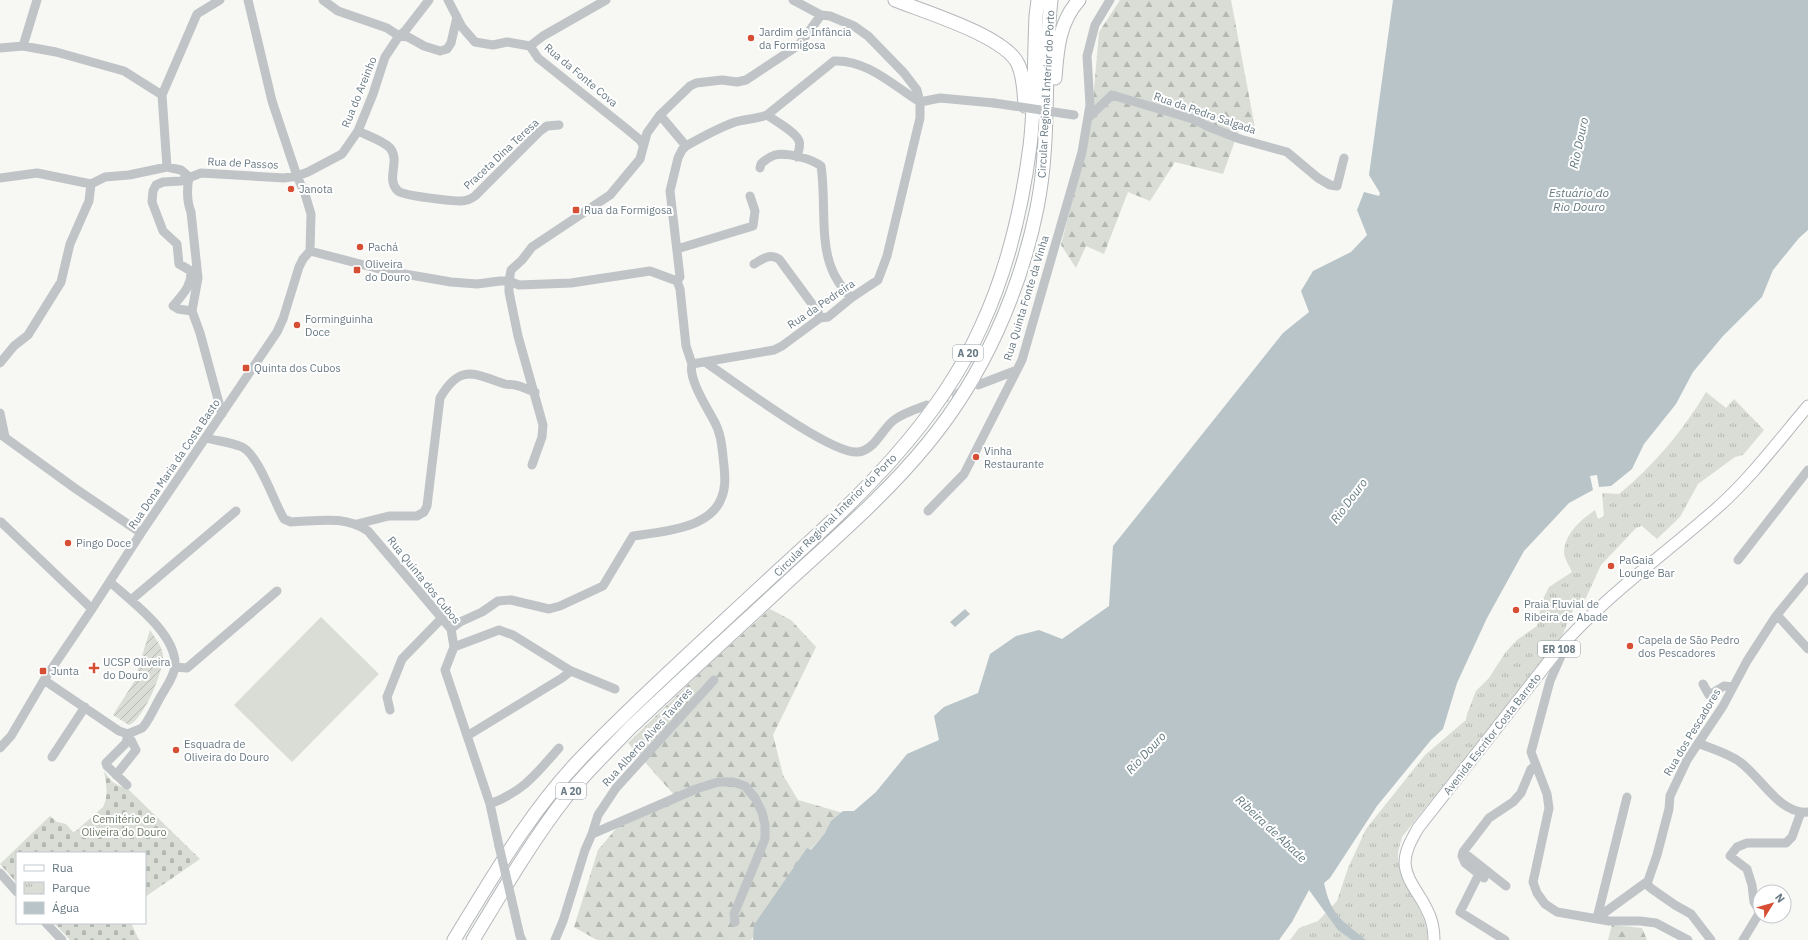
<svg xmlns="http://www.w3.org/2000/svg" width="1808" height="940" font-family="'IBM Plex Sans',sans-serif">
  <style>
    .grass { fill: #d9ddd5 }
    .forest { fill: url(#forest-firs) }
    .cemetery { fill: url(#cemetery-stones) }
    .park { fill: url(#park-tufts) }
    .garden { fill: url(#garden-furrows) }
    .water { fill: #b8c4c7 }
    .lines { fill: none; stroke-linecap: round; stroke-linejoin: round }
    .minor-tunnel { stroke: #ccd1d2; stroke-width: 9; stroke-dasharray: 9 4.5; stroke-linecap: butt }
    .major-casing { stroke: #b4b8bb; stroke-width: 13 }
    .highway-casing { stroke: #b3b7ba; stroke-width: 15 }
    .minor { stroke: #c0c4c7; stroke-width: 9 }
    .major { stroke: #fff; stroke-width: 11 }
    .highway { stroke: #fff; stroke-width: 13 }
    .minor-bridge { stroke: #c0c4c7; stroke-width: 9 }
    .poi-dot { fill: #d64f35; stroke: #fff; stroke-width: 1.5 }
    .labels { text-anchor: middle; stroke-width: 4; stroke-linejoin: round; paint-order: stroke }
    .shield { fill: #fff; stroke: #95a1a8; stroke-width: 1 }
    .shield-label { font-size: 10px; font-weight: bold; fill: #687983 }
    .poi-label { font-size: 11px; fill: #687983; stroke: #fff; text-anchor: start }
    .street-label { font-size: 11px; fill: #687983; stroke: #fff }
    .park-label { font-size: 11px; fill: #6c7a66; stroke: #fff }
    .water-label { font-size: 12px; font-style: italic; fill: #647a7f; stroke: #fff }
  </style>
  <defs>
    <pattern id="forest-firs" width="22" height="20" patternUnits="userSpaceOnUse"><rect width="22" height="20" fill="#d9ddd5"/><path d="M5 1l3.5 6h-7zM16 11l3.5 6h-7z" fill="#b4b8b2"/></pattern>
    <pattern id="cemetery-stones" width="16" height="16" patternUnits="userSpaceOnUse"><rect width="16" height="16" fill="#d9ddd5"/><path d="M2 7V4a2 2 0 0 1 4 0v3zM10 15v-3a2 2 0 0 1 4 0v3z" fill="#b4b8b2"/></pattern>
    <pattern id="park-tufts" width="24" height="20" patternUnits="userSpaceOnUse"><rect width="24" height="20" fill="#d9ddd5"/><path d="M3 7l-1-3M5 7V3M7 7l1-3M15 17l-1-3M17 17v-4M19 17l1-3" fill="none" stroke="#b4b8b2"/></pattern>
    <pattern id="garden-furrows" width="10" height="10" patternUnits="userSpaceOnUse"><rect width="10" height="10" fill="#d9ddd5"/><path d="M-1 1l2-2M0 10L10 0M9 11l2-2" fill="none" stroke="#b4b8b2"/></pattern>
  </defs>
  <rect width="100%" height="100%" fill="#f7f7f4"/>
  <path class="grass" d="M321,617L379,674L292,762L234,705Z"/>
  <path class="forest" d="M1120,0H1231L1255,128L1240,127L1223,174L1175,162L1150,201L1128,192L1104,254L1086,246L1076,268L1061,245L1091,125L1099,32Z
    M770,609L791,620L816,647L773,735L783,775L798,800L843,813L811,849L751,940H597L574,927L598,850L620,824L675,796L628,743L702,671Z
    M1612,925L1642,928L1647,940H1608Z"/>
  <path class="cemetery" d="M104,771C110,781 116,786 128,789L200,859L145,897V853H17V883L0,864L50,816L57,822L66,824L73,832L76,831L103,807C109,795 106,784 104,771Z
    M54,923H131L139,940H70Z"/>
  <path class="park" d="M1706,392L1726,408L1734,399L1764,430L1743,455L1735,457L1698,484L1680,517L1657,539L1642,526L1636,528L1601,565L1585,600L1573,610L1562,636L1402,837C1401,842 1398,849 1398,855C1398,887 1428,908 1428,940H1290L1299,928L1318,921L1337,901L1348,868L1366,829L1425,755L1466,720L1467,714L1476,691L1489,678L1505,653L1517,640L1537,626L1542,601L1549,587L1572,572C1570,567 1564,558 1564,552C1565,533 1581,520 1595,510L1598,519L1604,516L1602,493L1619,494C1654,465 1683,431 1706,392Z"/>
  <path class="garden" d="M150,630C155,638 163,647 163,657C163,672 144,719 129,725L113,715L134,682Z"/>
  <path class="water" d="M1393,0H1808V230L1799,238L1773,270L1762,297L1723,336L1693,372L1676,404L1644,444L1632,469L1611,486L1599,487L1597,475L1590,476L1593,490L1569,503L1524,551L1487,618L1457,683L1443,729L1431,740L1377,806L1330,878L1324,883C1331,916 1342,920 1366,940H1352L1338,930L1309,890L1292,922L1279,940H753L754,925L807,848L811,850L825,833L831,821L843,811H854L876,792L907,754L939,740L934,716L944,707L978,693L990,654L1016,636L1039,630L1062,639L1109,606L1113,546L1283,333L1309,312L1301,291L1313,271L1351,252L1367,235L1357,210L1364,192L1379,196L1380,193L1369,175Z
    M965,609L970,614L955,627L950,622Z"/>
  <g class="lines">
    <path class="minor-tunnel" d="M939,400L967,390"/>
    <g class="major-casing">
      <path id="major" d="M1434,940C1434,930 1432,919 1427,910C1420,894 1406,881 1405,863C1405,850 1412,839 1418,828L1557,651C1605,596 1663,556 1717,508C1751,478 1779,440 1808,406"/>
    </g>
    <g class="highway-casing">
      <path id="highway" d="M895,0C925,12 1005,36 1018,64C1024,77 1024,92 1025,106
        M1055,78C1057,50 1059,22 1079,0
        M454,940C493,876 532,808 585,754C647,690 714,631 779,570C857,499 937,425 981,327C1007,271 1022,208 1030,146C1035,104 1034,59 1036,16L1038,0
        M473,940C502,892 531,842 566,797C586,772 609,750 630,728C685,676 741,625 796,574C842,532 889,491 928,443C983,376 1020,292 1037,208C1051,139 1043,69 1051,0"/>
    </g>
    <path class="minor" d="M323,0L338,11L387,28L399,36L408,37L424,46L440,51L447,49L451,43L457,17
      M448,0L462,27L475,42L493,45L507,42L530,46L538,58L628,130L640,140L643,145
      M23,46L37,0
      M530,46L543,36L606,0
      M0,48L23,46L56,52L124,71L162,95
      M920,102L940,98L994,103
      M660,115L686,146
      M767,115C775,121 796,132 799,141C801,146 798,152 797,157
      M1089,117L1112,95L1193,119L1209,127L1240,139L1287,152L1318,178L1330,185L1337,186L1344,158
      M358,131C368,136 382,140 390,148C401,161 385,179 398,191C404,196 452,201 461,201C467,201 471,199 475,196L540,131L547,126L559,125
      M167,167L162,95L197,14L220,0
      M760,168L761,164C765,160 769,157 775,155C787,152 812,159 821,166C826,198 820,239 831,267C835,279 843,289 851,298
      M189,177C187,188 187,202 191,212L198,278L192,311L200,333L222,414
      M0,178L37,173L91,184L105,177L129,175L167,167L181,170L189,177
      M677,249L753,226L755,211L750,196
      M310,251L387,271L451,282L477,284L500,281H509L519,285L571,283L650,271L677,281
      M754,264C763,259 769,253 779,259L818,312L820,318
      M677,281L680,277L670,191L678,158L682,150L686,146C702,137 718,128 735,122C746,119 756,119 767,115L834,61C866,59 894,86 920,102
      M677,281L680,289L686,346L692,364
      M192,311L178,309L173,306C182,295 192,286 191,271L179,264L177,244L163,231L152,202L153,191L156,185L163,182L181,181L201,173L284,178L297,176L308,172L342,154L358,131L373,94L385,57L399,36L405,31L429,0
      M705,362C732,380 831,455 858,452C875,450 882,429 894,420C903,413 916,409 927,405
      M0,363L14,346L28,335L61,282L70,244L89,201L91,184
      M692,364L774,350L782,346L820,318L828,317L851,298L878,280L887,256L920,118V102L917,90L904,73L868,36L854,26L830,16L821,15L793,0
      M978,385L1017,370
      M0,413L5,437
      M0,434L76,489L141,533
      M206,438C217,441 231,442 242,447C258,454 274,502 284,519L291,522C319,521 344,515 368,531L451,629L454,647L445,670L490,804L499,846
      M532,465L542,437L543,425L518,336L509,292V281L511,270L522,260L532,247L610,195L640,159L647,133L660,115L690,86L696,83L722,80L737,82L746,80L799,45L821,15
      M928,511L964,474L1022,360L1082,152L1090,105L1087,56L1095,25L1110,0
      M1,522L92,609
      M357,524L389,516H417L424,512L427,506L440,398C460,363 474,374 505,384C509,385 511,384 515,385C521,386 528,390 535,392
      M1738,560L1808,470
      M110,582C131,601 177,634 175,666C174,677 166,687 161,696C156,704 148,723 142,728C138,730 132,732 128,734
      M131,600L236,511
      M1777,615L1808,649
      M451,629L460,622L482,612L498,601L511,600L549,609L560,606L603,586L633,536C661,532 709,529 721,499C726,488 725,477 724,466C722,449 722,434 713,419C706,406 688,378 692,364
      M454,647L499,630L513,635L571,671L615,689
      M1557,651L1561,656L1550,681L1531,752L1547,794L1549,808L1533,882L1537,893L1545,904L1557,912L1609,921H1640L1656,923L1688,940
      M175,667L187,668L277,591
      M44,680L119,731L128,734
      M1703,684L1709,695L1724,686L1733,687
      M390,710L387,697L402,659L442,618
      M467,736L562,678L571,671
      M1698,743C1712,749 1728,753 1740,762C1761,777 1780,815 1808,812
      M0,748L11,736L44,680L92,609L141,533L277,332L283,319L299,267L303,259L310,251L311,214L305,194L297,176L272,101L248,0
      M52,757L85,707
      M116,775L136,750L128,734
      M127,785L107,766L106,763L126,743L128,734
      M490,804C524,791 536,774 559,748
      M592,834L696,789L718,782H733L745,786L755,798L762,812L765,825V839L734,914L735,922
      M1463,852L1506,886
      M0,873L17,892
      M1479,874L1460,912L1505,940
      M1484,878L1465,863L1462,856L1463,852L1489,818L1513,802L1521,793L1531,769L1535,766
      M1645,883L1652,889L1675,905L1691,914L1711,940
      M511,897L520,936L522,940
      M1597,918L1648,881L1657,855L1669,809L1670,796L1687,760L1723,706L1747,661L1776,616L1808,577
      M1597,918L1627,797
      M46,923L62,940
      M555,940L563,921L585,850L592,834L598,815L616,788L714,680
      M1743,940L1760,912L1754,902L1752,885L1747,869L1730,856L1737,847L1747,843H1786L1792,837L1801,812"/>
    <use href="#major" class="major"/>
    <use href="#highway" class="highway"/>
    <path class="minor-bridge" d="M994,103L1074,115
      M499,846L511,897"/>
  </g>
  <g class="poi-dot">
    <circle cx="751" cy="38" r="4"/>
    <circle cx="291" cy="189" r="4"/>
    <rect x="572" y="206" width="8" height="8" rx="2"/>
    <circle cx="360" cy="247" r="4"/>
    <rect x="353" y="266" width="8" height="8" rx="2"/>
    <circle cx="297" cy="325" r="4"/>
    <rect x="242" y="364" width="8" height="8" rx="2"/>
    <circle cx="976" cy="457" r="4"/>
    <circle cx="68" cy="543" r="4"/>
    <circle cx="1611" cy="566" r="4"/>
    <circle cx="1516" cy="610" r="4"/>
    <circle cx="1630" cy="646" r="4"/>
    <path d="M92 662h4v4h4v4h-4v4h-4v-4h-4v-4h4z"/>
    <rect x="39" y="667" width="8" height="8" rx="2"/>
    <circle cx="176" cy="750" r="4"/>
  </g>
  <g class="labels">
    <g class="shield">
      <rect x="953" y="345" width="30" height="16" rx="3"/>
      <rect x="1538" y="641" width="42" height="16" rx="3"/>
      <rect x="556" y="783" width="30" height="16" rx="3"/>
    </g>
    <g class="shield-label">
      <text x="968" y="357">A 20</text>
      <text x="1559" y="653">ER 108</text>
      <text x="571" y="795">A 20</text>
    </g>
    <g class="poi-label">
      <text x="759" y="36">Jardim de Infância<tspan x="759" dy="13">da Formigosa</tspan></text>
      <text x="299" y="193">Janota</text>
      <text x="584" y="214">Rua da Formigosa</text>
      <text x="368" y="251">Pachá</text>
      <text x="365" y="268">Oliveira<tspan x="365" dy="13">do Douro</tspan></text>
      <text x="305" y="323">Forminguinha<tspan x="305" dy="13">Doce</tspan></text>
      <text x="254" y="372">Quinta dos Cubos</text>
      <text x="984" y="455">Vinha<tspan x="984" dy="13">Restaurante</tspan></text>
      <text x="76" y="547">Pingo Doce</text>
      <text x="1619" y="564">PaGaia<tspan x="1619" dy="13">Lounge Bar</tspan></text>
      <text x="1524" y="608">Praia Fluvial de<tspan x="1524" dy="13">Ribeira de Abade</tspan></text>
      <text x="1638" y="644">Capela de São Pedro<tspan x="1638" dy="13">dos Pescadores</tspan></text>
      <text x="103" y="666">UCSP Oliveira<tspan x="103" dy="13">do Douro</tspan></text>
      <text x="51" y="675">Junta</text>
      <text x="184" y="748">Esquadra de<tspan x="184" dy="13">Oliveira do Douro</tspan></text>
    </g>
    <g class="street-label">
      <text transform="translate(581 75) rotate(40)" y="4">Rua da Fonte Cova</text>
      <text transform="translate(359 92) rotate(-68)" y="4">Rua do Areinho</text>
      <text transform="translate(1046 94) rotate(-87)" y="4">Circular Regional Interior do Porto</text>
      <text transform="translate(1205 113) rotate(19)" y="4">Rua da Pedra Salgada</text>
      <text transform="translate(501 154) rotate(-43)" y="4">Praceta Dina Teresa</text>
      <text transform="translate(243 163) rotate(3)" y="4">Rua de Passos</text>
      <text transform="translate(1026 298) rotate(-73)" y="4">Rua Quinta Fonte da Vinha</text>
      <text transform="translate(821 304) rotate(-34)" y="4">Rua da Pedreira</text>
      <text transform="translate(174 464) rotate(-56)" y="4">Rua Dona Maria da Costa Basto</text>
      <text transform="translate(835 515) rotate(-45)" y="4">Circular Regional Interior do Porto</text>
      <text transform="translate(424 580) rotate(51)" y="4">Rua Quinta dos Cubos</text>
      <text transform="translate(1692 732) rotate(-59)" y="4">Rua dos Pescadores</text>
      <text transform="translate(1492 734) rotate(-52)" y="4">Avenida Escritor Costa Barreto</text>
      <text transform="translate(647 737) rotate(-48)" y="4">Rua Alberto Alves Tavares</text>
    </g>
    <g class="park-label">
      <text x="124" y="823">Cemitério de<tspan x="124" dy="13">Oliveira do Douro</tspan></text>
    </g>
    <g class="water-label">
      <text transform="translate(1579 143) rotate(-78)" y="4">Rio Douro</text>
      <text x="1579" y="197">Estuário do<tspan x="1579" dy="14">Rio Douro</tspan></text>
      <text transform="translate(1349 501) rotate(-53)" y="4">Rio Douro</text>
      <text transform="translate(1146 753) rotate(-47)" y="4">Rio Douro</text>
      <text transform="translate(1271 829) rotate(43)" y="4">Ribeira de Abade</text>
    </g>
  </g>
  <rect x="16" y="852" width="130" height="72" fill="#ffffff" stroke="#c3c9cd"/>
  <rect x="24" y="865" width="20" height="6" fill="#ffffff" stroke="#c3c9cd"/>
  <text x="52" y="872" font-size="12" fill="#687983">Rua</text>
  <rect x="24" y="882" width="20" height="12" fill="url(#park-tufts)" stroke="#c3c9cd"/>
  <text x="52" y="892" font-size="12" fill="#687983">Parque</text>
  <rect x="24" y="902" width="20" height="12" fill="#b8c4c7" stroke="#c3c9cd"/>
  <text x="52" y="912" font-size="12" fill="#687983">Água</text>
  <g transform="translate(1772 904) rotate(53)"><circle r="19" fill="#ffffff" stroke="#c3c9cd"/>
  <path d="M0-3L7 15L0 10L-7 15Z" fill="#d64f35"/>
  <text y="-6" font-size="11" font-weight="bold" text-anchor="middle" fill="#687983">N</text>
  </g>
</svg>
